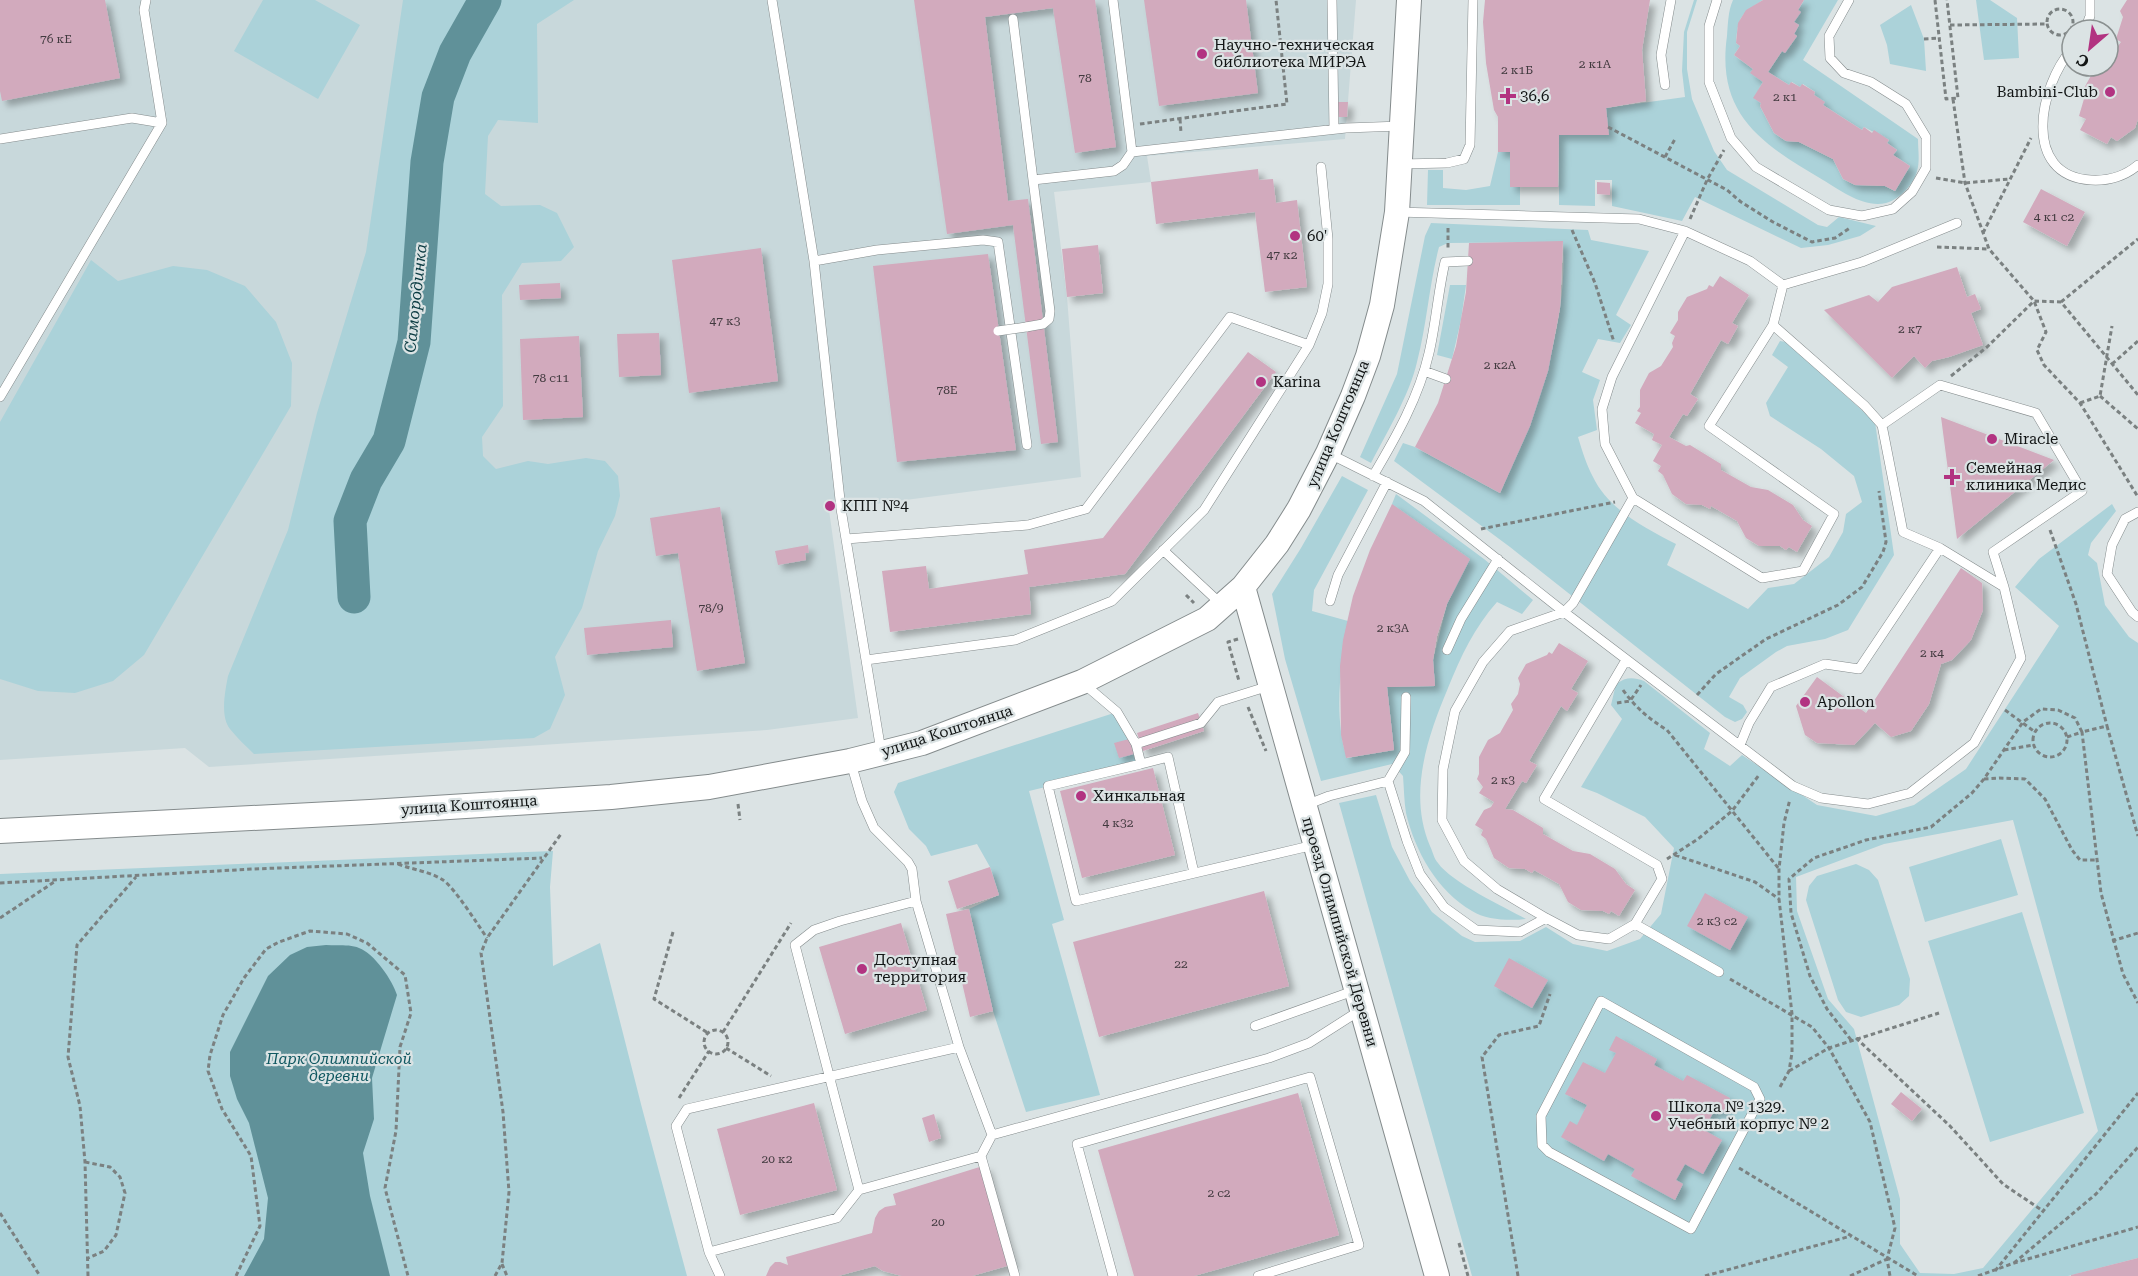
<svg xmlns="http://www.w3.org/2000/svg" width="2138" height="1276" font-family="'Roboto Serif',serif">
  <style>
    .built { fill: #c8d8db }
    .green { fill: #abd2d9; fill-rule: evenodd }
    .water { fill: #609199 }
    .lines { fill: none; stroke-linecap: round; stroke-linejoin: round }
    .river { stroke: #609199; stroke-width: 33 }
    .building { fill: #d2aabd; filter: url(#shadow) }
    .service-casing { stroke: #848b8c; stroke-width: 10 }
    .tertiary-casing { stroke: #848b8c; stroke-width: 26 }
    .path { stroke: #7b8181; stroke-width: 3; stroke-dasharray: 4.5 3; stroke-linecap: butt }
    .service { stroke: #fff; stroke-width: 9 }
    .tertiary { stroke: #fff; stroke-width: 24 }
    .service-bridge-casing { stroke: #848b8c; stroke-width: 10; stroke-linecap: butt }
    .service-bridge { stroke: #fff; stroke-width: 9 }
    .poi-dot { fill: #b23381; stroke: #dbe3e4; stroke-width: 2 }
    .labels { text-anchor: middle; stroke-width: 4.5; stroke-linejoin: round; paint-order: stroke }
    .number-label { font-size: 12px; fill: #423a3f }
    .poi-label { font-size: 15px; fill: #121515; stroke: #dbe3e4; text-anchor: start }
    .street-label { font-size: 15px; fill: #121515; stroke: #dbe3e4 }
    .park-label { font-size: 15px; font-style: italic; fill: #0f5760; stroke: #dbe3e4 }
    .water-label { font-size: 16px; font-style: italic; fill: #0b3b42; stroke: #dbe3e4 }
  </style>
  <defs>
    <filter id="shadow"><feDropShadow dx="5.5" dy="5.5" stdDeviation="3" flood-color="#0004"/></filter>
  </defs>
  <rect width="100%" height="100%" fill="#dbe3e4"/>
  <path class="built" d="M0,0H1356L1345,139L1147,156L1151,182L1054,192L1067,297L1081,477L829,510L858,718L767,730L209,767L185,748L0,760Z"/>
  <path class="green" d="M263,0H315L360,25L318,99L234,51Z
    M403,0H574L537,24L538,123L498,120L488,136L485,194L501,206L540,205L557,213L574,247L561,261L522,263L502,295L503,406L482,437L483,456L496,469L528,461L548,464L586,458L605,461L618,476L620,496L615,516L598,551L582,608L555,657L565,695L550,729L534,738L254,754C246,746 237,738 230,729C220,716 225,692 228,676L288,530L317,413L366,252Z
    M1694,0H1697L1687,32V69L1692,99L1714,151L1727,170L1818,225L1827,227L1839,217L1876,226L1860,236L1828,245L1801,248L1695,197L1682,221L1612,206V180H1595V206L1559,205V135H1608L1606,108L1685,97L1682,71L1684,32Z
    M1733,0H1763C1741,14 1738,16 1736,43L1740,46L1734,55L1753,69L1763,82L1754,98L1761,103L1760,106L1774,133L1786,141L1799,142L1833,159L1843,179L1855,185L1885,186L1895,191L1910,166L1893,155L1897,150L1887,143L1889,140L1864,127L1862,130L1823,105L1824,102L1814,95L1815,92L1803,84L1800,87L1792,82L1789,85L1768,72L1782,51L1785,52L1797,36L1794,34L1799,25L1794,22L1798,10L1804,0H1838L1803,60L1918,139C1918,149 1920,162 1917,171C1914,184 1899,200 1886,203C1864,208 1841,191 1823,180C1762,144 1716,115 1727,36C1728,24 1728,11 1733,0Z
    M1976,0H1990L2017,18L2019,58L1984,60Z
    M1911,5L1924,39L1926,71L1890,64L1887,45L1880,25Z
    M1498,152H1510V187H1520V205H1427L1428,170H1443V188L1466,190L1490,186Z
    M1431,223L1588,230L1591,240L1649,251L1616,315L1631,325L1620,343L1598,339L1582,372L1600,380L1593,400L1597,430L1578,437C1582,450 1586,464 1593,477C1609,510 1645,528 1676,544L1667,565L1748,609L1768,588L1794,584L1829,557L1843,532L1846,514L1862,502L1854,476L1821,449L1770,416L1766,403L1788,367L1772,355L1780,341L1786,342L1875,422L1894,555L1848,630L1825,639L1787,646L1776,652L1740,678L1729,697L1743,705L1747,712L1742,719L1735,722L1725,717L1510,547L1394,461L1403,443L1415,447L1500,493C1535,413 1568,331 1563,242L1448,243L1439,247C1429,285 1427,324 1417,362C1410,394 1386,434 1371,463L1360,457L1397,374L1425,236Z
    M91,260L118,281L173,266L207,270L245,286L276,322L292,363L291,406L144,655L113,681L75,693L38,691L0,679V422Z
    M1450,285H1466L1461,320L1452,359L1437,355Z
    M1342,476L1368,490L1314,590L1312,611L1348,621C1341,664 1333,716 1347,758L1394,750L1387,687L1435,686L1433,660L1447,604L1392,504L1396,494L1484,559L1533,600L1522,614L1497,602C1474,628 1461,656 1448,688C1427,738 1408,794 1430,846C1433,852 1434,859 1438,863C1451,882 1504,907 1526,919C1510,921 1486,920 1472,911C1437,891 1415,851 1406,813C1404,801 1404,788 1403,776L1392,764L1321,781L1285,659L1272,594L1301,548Z
    M2112,504L2116,511L2091,543L2088,555L2097,563L2105,605L2129,637L2138,643V1258L2068,1276H1472L1339,803L1376,795L1392,847L1410,881L1432,912L1462,936L1475,942L1520,941L1546,927L1573,944L1607,951L1640,939L1661,914L1674,848L1645,817L1597,793L1581,787L1622,719L1611,705L1616,684C1626,677 1633,677 1644,681L1710,733L1704,749L1730,766L1742,755L1817,805L1876,816L1914,805L1966,769L2059,626L2015,587L2039,559ZM2013,820L2098,1131L1983,1268L1954,1274L1920,1273L1900,1244V1199L1854,1029L1828,999L1797,911L1796,877L1884,844Z
    M1117,712L1141,764L1029,791L1064,920L1052,924L1100,1095L1026,1112L993,1011L969,909L999,895L990,867L977,844L931,856L926,846L909,829L894,792L898,783Z
    M2001,839L2018,895L1925,922L1909,867Z
    M553,851L550,887L553,966L600,943L642,1108L687,1276H0V874Z
    M1856,864L1869,870L1878,880L1910,979L1909,996L1899,1005L1861,1017L1846,1012L1838,1000L1806,900L1809,886L1817,876Z
    M2022,912L2084,1113L1990,1142L1928,941Z"/>
  <path class="water" d="M326,945C336,946 350,944 359,948C374,953 393,981 397,995L372,1078L374,1119L363,1153L370,1196L390,1276H244L264,1239L268,1198L249,1123L237,1099L230,1076V1052L268,976L290,955L307,947Z"/>
  <g class="lines">
    <path class="river" d="M354,597L350,521L366,480L389,441L414,342L427,162L438,97L455,53L485,0"/>
  </g>
  <path class="building" d="M0,0H105L120,78L2,101L0,91Z
    M914,0H1095L1116,147L1075,153L1053,8L985,17L1008,201L1028,199L1058,442L1041,444L1013,225L947,234Z
    M1144,0H1246L1258,93L1159,106Z
    M1485,0H1650L1642,50L1646,101L1606,108L1609,135H1559L1558,187H1510V152H1498V117L1494,110L1486,63L1483,22Z
    M1763,0H1804L1798,10L1801,12L1794,22L1799,25L1794,34L1797,36L1785,53L1782,51L1768,72L1789,85L1791,82L1800,87L1802,84L1815,92L1814,95L1825,102L1823,105L1862,130L1864,127L1872,133L1874,130L1889,140L1887,143L1897,150L1893,155L1910,166L1895,191L1885,186L1855,185L1843,179L1833,159L1799,142L1786,141L1774,133L1760,106L1761,103L1753,98L1763,82L1750,73L1753,69L1734,55L1740,46L1736,43L1738,23L1746,10Z
    M2127,0H2138V119L2135,128L2117,141L2111,137L2107,144L2080,130L2086,119L2079,116L2086,92L2083,90L2093,72L2099,73L2104,66H2108V60L2121,42L2116,39L2123,17L2120,11Z
    M1338,102H1348L1347,117H1338Z
    M1258,169L1259,180L1273,179L1276,203L1297,200L1307,287L1265,292L1255,212L1156,224L1151,182Z
    M1597,182L1610,183V195L1597,194Z
    M2041,189L2085,212L2067,246L2023,222Z
    M1563,241L1560,308L1548,371L1530,426L1500,493L1415,447L1438,403L1456,346L1466,292L1469,243Z
    M1098,245L1103,293L1067,297L1062,249Z
    M761,248L778,381L689,393L672,260Z
    M988,254L1016,450L897,462L873,266Z
    M1957,267L1967,297L1975,294L1981,309L1971,313L1983,345L1949,357L1932,361L1925,368L1914,356L1892,378L1824,310L1869,295L1878,302L1892,287Z
    M1720,276L1749,295L1732,323L1738,326L1728,344L1721,340L1690,394L1698,399L1687,416L1683,414L1669,437L1686,446L1690,445L1721,464V470L1751,487L1768,490L1793,505L1803,520L1812,526L1797,552L1789,547L1786,550L1780,546H1759L1746,538L1737,521L1711,506L1710,509L1702,505L1686,504L1672,494L1663,475L1658,471L1661,466L1653,461L1662,445L1652,440L1654,434L1635,423L1641,413L1637,411L1640,407V390L1649,373L1661,366L1673,347L1672,343L1675,336L1670,333L1678,320V312L1687,297L1707,289L1709,285L1713,287Z
    M560,283L561,298L520,300L519,285Z
    M659,333L661,375L619,377L617,334Z
    M579,336L583,417L523,420L520,339Z
    M1248,352L1276,372L1125,574L1029,587L1031,614L890,632L882,571L926,566L929,589L1028,574L1024,550L1103,538Z
    M1941,417L2054,460L1957,539Z
    M1392,504L1470,559L1447,604L1437,636L1433,660L1435,686L1387,687L1394,750L1346,758L1341,735L1340,666L1343,640L1353,596L1370,550Z
    M720,507L745,663L697,671L678,553L656,556L650,518Z
    M808,545L809,553H805L806,560L778,565L775,551Z
    M1961,568L1982,583L1983,610L1971,640L1952,660L1941,664L1929,704L1911,731L1891,737L1875,723L1854,745L1817,743L1805,735L1796,706L1817,677L1866,713Z
    M671,620L673,647L587,655L584,628Z
    M1559,643L1588,661L1571,689L1578,693L1567,711L1561,706L1529,761L1537,765L1526,783L1522,781L1505,809L1513,810L1543,828V834L1573,851L1590,854L1615,869L1626,884L1635,890L1619,916L1611,911L1609,914L1603,911L1581,910L1568,902L1559,884L1534,870L1532,873L1525,869L1509,868L1494,858L1486,839L1481,835L1483,830L1475,825L1484,810L1491,807L1494,802L1479,793L1483,787L1477,779L1479,774V757L1488,740L1500,733L1513,710L1511,704L1518,694L1520,684L1518,678L1526,664L1547,655L1549,652L1552,654Z
    M1198,713L1204,731L1143,751L1137,733Z
    M1129,739L1134,754L1119,758L1114,743Z
    M1153,768L1175,855L1082,878L1060,791Z
    M990,867L999,895L957,909L948,881Z
    M1264,891L1289,986L1099,1037L1073,942Z
    M1705,893L1748,917L1730,950L1687,926Z
    M969,909L993,1011L970,1017L946,914Z
    M901,923L927,1010L845,1034L819,947Z
    M1509,958L1548,980L1532,1008L1494,986Z
    M1616,1036L1657,1059L1654,1065L1683,1081L1687,1075L1730,1098L1723,1113L1715,1109L1704,1130L1722,1140L1703,1174L1685,1164L1676,1180L1683,1184L1675,1200L1631,1176L1635,1169L1608,1154L1604,1161L1561,1137L1570,1121L1577,1125L1587,1105L1565,1094L1583,1062L1605,1073L1616,1053L1609,1050Z
    M1901,1092L1922,1109L1912,1121L1891,1104Z
    M1298,1093L1339,1235L1194,1276H1134L1098,1150Z
    M814,1103L837,1190L740,1215L717,1129Z
    M934,1114L941,1138L929,1142L922,1118Z
    M986,1165L1014,1264L972,1276H902L883,1271L875,1266L838,1276H766L770,1267L775,1262H780L788,1265L786,1257L872,1233L875,1218L879,1211L885,1207L896,1205L893,1194Z
    M2138,1258V1276H2071V1275Z"/>
  <g class="lines">
    <g class="service-casing">
      <path id="service" d="M772,0L814,261L841,509L881,751
        M1332,0L1334,129
        M1717,0L1709,26V82L1731,138L1756,167L1829,210L1862,216L1893,209L1912,192L1926,168V137L1906,104L1871,82L1844,73L1830,58L1829,36L1849,0
        M1013,19L1033,180
        M2085,30L2090,16V0
        M2072,49C2039,86 2021,176 2091,180C2109,181 2125,176 2138,165
        M1665,85L1661,55L1671,0
        M0,139L132,118L162,123
        M1132,152L1346,128L1401,126
        M1400,164L1447,163L1464,159L1470,145L1473,0
        M1397,212L1639,219L1685,231L1750,261L1783,285L1773,325L1709,426L1834,514L1803,571L1762,578L1633,498L1605,444L1602,409L1612,377L1685,231
        M814,261L877,250L983,240L998,242L1027,445
        M1783,285L1862,262L1957,223
        M1773,325L1865,406L1882,425L1903,532L1940,548
        M1026,327L1043,324L1049,319L1050,311L1033,180L1114,171L1123,165L1132,152L1113,0
        M1424,371L1446,379
        M0,397L162,123L144,10L146,0
        M1882,425L1940,385L2036,413L2082,491L1993,552L2004,587
        M1328,453L1424,501L1564,612L1793,786L1821,798L1868,804L1910,793L1974,743L2021,658L2004,587L1940,548L1859,669L1825,664L1771,687L1749,723L1740,745
        M1373,476C1396,437 1419,397 1429,353C1436,323 1438,292 1445,262L1468,261
        M2138,512L2125,519L2112,545L2107,574L2132,612L2138,617
        M846,539L1028,525L1086,509L1230,317L1309,345
        M1163,550L1221,604
        M1330,601L1338,575L1387,482
        M1447,650L1461,619L1498,559
        M866,660L1015,640L1112,601L1204,510L1309,345L1322,313L1328,284V239L1321,167
        M1084,684L1117,712L1136,744L1201,723L1218,702L1269,686
        M1136,744L1141,764L1048,786L1076,901L1314,845
        M1141,764L1168,757L1194,873
        M1388,781L1405,752L1406,697
        M1306,805L1329,796L1388,781L1407,841L1420,874L1444,907L1476,930L1520,932L1546,918L1578,935L1609,939L1635,924L1662,879L1657,865L1544,799L1626,660
        M1546,918L1497,889L1464,861L1442,820L1443,769L1455,711L1483,662L1510,631L1564,612L1573,603L1633,498
        M1635,924L1719,972
        M1601,1001L1754,1087L1760,1099L1691,1229L1549,1152L1542,1145L1541,1116Z
        M1255,1026L1356,990
        M992,1135L1269,1058L1309,1043L1359,1011
        M981,1156L1015,1276
        M859,1190L795,945L814,930L840,921L916,901
        M709,1252L837,1218L859,1190L981,1156L992,1135L959,1047L916,901L912,869L908,862L874,828L862,801L851,763
        M720,1276L709,1252L676,1126L687,1109L959,1047
        M1113,1276L1077,1144L1310,1077L1359,1245L1258,1276"/>
    </g>
    <g class="tertiary-casing">
      <path id="tertiary" d="M1243,587L1437,1276
        M0,831L370,812L611,797L709,787L850,761L922,743L1082,682L1207,619L1243,587L1277,544L1299,509L1328,453L1353,396L1368,356L1382,305L1397,212L1409,0"/>
    </g>
    <path class="path" d="M1935,0L1946,99L1958,98L1947,0
      M2047 22a13 13 0 1 1 26 0a13 13 0 1 1-26 0Z
      M1950,25L2047,24
      M1924,39L1939,38
      M1953,99L1965,183L1989,249L2034,301L2046,332L2037,350L2044,365L2080,403L2138,497
      M1180,119L1181,133
      M1140,124L1287,104L1276,0
      M1608,127L1727,190L1741,202L1773,222L1812,242L1835,238L1850,228
      M1665,157L1675,139
      M1936,178L1965,183L2009,179
      M1690,219L1707,180L1724,150
      M1448,228V248
      M1572,230L1595,283L1614,342
      M1983,233L2031,138
      M1937,247L1989,249
      M2061,302L2138,239
      M2112,364L2138,341
      M1951,376L1987,347L2034,301L2061,302L2138,395
      M2100,396L2138,429
      M2080,403L2100,396L2112,326
      M1481,529L1615,502
      M2050,530L2076,604L2107,726
      M1186,595L1194,603
      M1238,639L1228,642L1239,681
      M1623,690C1635,707 1649,719 1667,730L1779,869
      M1697,695L1716,674L1766,639L1838,605L1862,587L1883,552L1886,542L1879,491
      M1617,703L1630,701L1641,685
      M1248,707L1266,751
      M2005,710L2035,732
      M2033 740a17 17 0 1 1 34 0a17 17 0 1 1-34 0Z
      M2067,737L2082,732L2101,893L2123,974L2138,1003
      M2004,750L2034,745
      M1984,779L1999,778L2025,779L2045,799L2072,850L2080,860H2097
      M738,804L740,820
      M1675,855L1755,882L1779,899
      M1667,859L1698,839L1732,811L1759,775
      M398,864C413,870 429,871 443,880C454,887 478,925 487,938
      M0,883L253,869L542,858
      M0,918L54,882
      M673,932L654,999L708,1033
      M2112,941L2138,933
      M1730,979L1812,1027L1829,1048L1870,1122L1895,1228L1887,1259L1890,1276
      M704 1042a12 12 0 1 1 24 0a12 12 0 1 1-24 0Z
      M723,1032L791,923
      M1856,1038L1950,1126L2003,1184L2043,1211
      M1851,1040L1827,1009L1810,976L1791,913L1789,879L1814,858L1866,840L1931,827L1972,793L1984,779L2023,722L2041,709L2058,710L2075,718L2082,732L2107,726L2138,836
      M726,1048L771,1076
      M1789,1071L1829,1048L1939,1013
      M1780,1087L1789,1071L1792,1053V1014L1779,899V869L1784,823L1790,799
      M679,1098L709,1051
      M85,1162L110,1167L120,1177L125,1193L116,1235L104,1251L88,1258
      M1739,1168L1918,1276
      M0,1213L40,1276
      M1459,1243L1468,1276
      M2014,1263L2096,1194L2138,1147
      M502,1264L507,1276
      M1995,1271L2138,1093
      M88,1276L85,1162L80,1106L68,1057L77,945L136,877
      M236,1276L260,1226L251,1156L222,1109L208,1071L210,1055L223,1015L244,978L266,949L279,942L310,931L347,934L367,943L405,975L411,1013L400,1047L396,1131L385,1188L408,1276
      M495,1276L502,1263L509,1192L503,1112L481,953L487,938L561,834
      M1518,1276L1482,1057L1499,1035L1539,1026L1550,994
      M1705,1276L1851,1236
      M1850,1276L1887,1259
      M1978,1276L2014,1263L2138,1227"/>
    <use href="#service" class="service"/>
    <use href="#tertiary" class="tertiary"/>
    <g class="service-bridge-casing">
      <path id="service-bridge" d="M998,331L1026,327"/>
    </g>
    <use href="#service-bridge" class="service-bridge"/>
  </g>
  <g class="poi-dot">
    <circle cx="1202" cy="54" r="6"/>
    <circle cx="2110" cy="92" r="6"/>
    <path d="M1505 87h6v6h6v6h-6v6h-6v-6h-6v-6h6z"/>
    <circle cx="1295" cy="236" r="6"/>
    <circle cx="1261" cy="382" r="6"/>
    <circle cx="1992" cy="439" r="6"/>
    <path d="M1949 468h6v6h6v6h-6v6h-6v-6h-6v-6h6z"/>
    <circle cx="830" cy="506" r="6"/>
    <circle cx="1805" cy="702" r="6"/>
    <circle cx="1081" cy="796" r="6"/>
    <circle cx="862" cy="969" r="6"/>
    <circle cx="1656" cy="1116" r="6"/>
  </g>
  <g class="labels">
    <g class="number-label">
      <text x="56" y="43">76 кЕ</text>
      <text x="1595" y="68">2 к1А</text>
      <text x="1517" y="74">2 к1Б</text>
      <text x="1085" y="82">78</text>
      <text x="1785" y="101">2 к1</text>
      <text x="2054" y="221">4 к1 с2</text>
      <text x="1282" y="259">47 к2</text>
      <text x="725" y="325">47 к3</text>
      <text x="1910" y="333">2 к7</text>
      <text x="1500" y="369">2 к2А</text>
      <text x="551" y="382">78 с11</text>
      <text x="947" y="394">78Е</text>
      <text x="711" y="612">78/9</text>
      <text x="1393" y="632">2 к3А</text>
      <text x="1932" y="657">2 к4</text>
      <text x="1503" y="784">2 к3</text>
      <text x="1118" y="827">4 к32</text>
      <text x="1717" y="925">2 к3 с2</text>
      <text x="1181" y="968">22</text>
      <text x="777" y="1163">20 к2</text>
      <text x="1219" y="1197">2 с2</text>
      <text x="938" y="1226">20</text>
    </g>
    <g class="poi-label">
      <text x="1214" y="50">Научно-техническая<tspan x="1214" dy="17">библиотека МИРЭА</tspan></text>
      <text x="2098" y="97" text-anchor="end">Bambini-Club</text>
      <text x="1520" y="101">36,6</text>
      <text x="1307" y="241">60'</text>
      <text x="1273" y="387">Karina</text>
      <text x="2004" y="444">Miracle</text>
      <text x="1966" y="473">Семейная<tspan x="1966" dy="17">клиника Медис</tspan></text>
      <text x="842" y="511">КПП №4</text>
      <text x="1817" y="707">Apollon</text>
      <text x="1093" y="801">Хинкальная</text>
      <text x="874" y="965">Доступная<tspan x="874" dy="17">территория</tspan></text>
      <text x="1668" y="1112">Школа № 1329.<tspan x="1668" dy="17">Учебный корпус № 2</tspan></text>
    </g>
    <g class="street-label">
      <text transform="translate(1338 424) rotate(-67)" y="5">улица Коштоянца</text>
      <text transform="translate(947 731) rotate(-18)" y="5">улица Коштоянца</text>
      <text transform="translate(469 805) rotate(-4)" y="5">улица Коштоянца</text>
      <text transform="translate(1340 932) rotate(74)" y="5">проезд Олимпийской Деревни</text>
    </g>
    <g class="park-label">
      <text x="339" y="1064">Парк Олимпийской<tspan x="339" dy="17">деревни</tspan></text>
    </g>
    <g class="water-label">
      <text transform="translate(415 298) rotate(-84)" y="6">Самородинка</text>
    </g>
  </g>
  <g transform="translate(2090 48) rotate(209)"><circle r="28" fill="#dbe3e4" stroke="#8b9191" stroke-width="1.5"/>
  <path d="M0-4.5L10 22L0 15L-10 22Z" fill="#b23381"/>
  <text y="-9" font-size="16" font-weight="bold" text-anchor="middle" fill="#121515">С</text>
  </g>
</svg>
